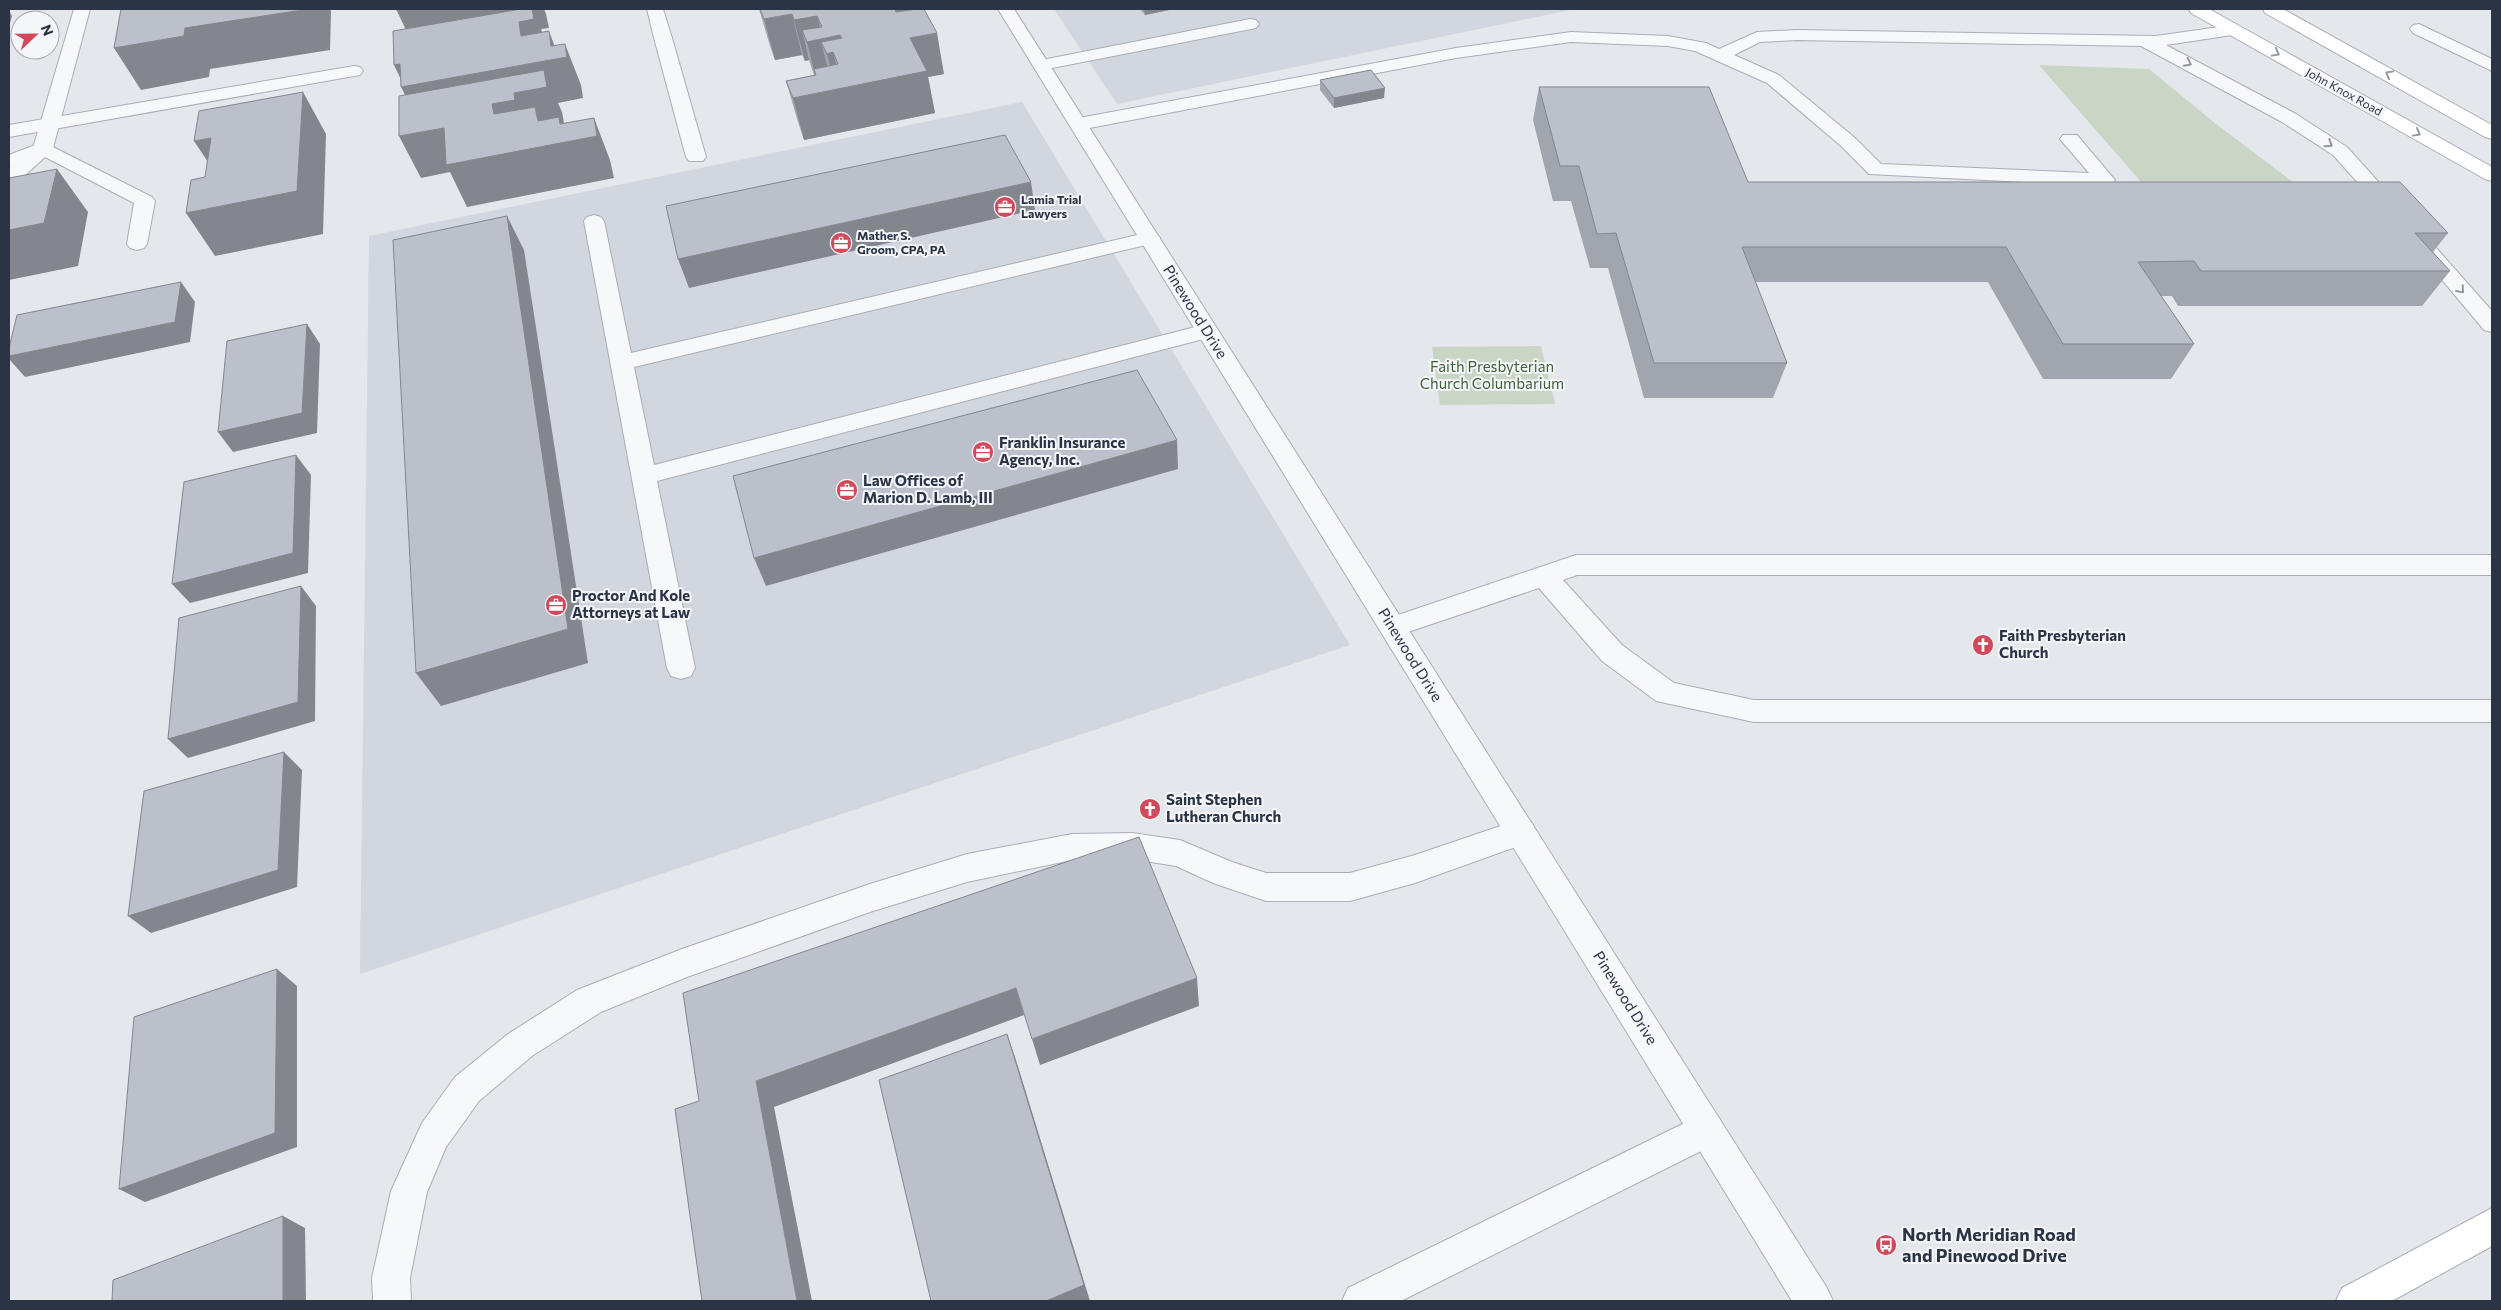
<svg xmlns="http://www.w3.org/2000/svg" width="2501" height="1310" font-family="Commissioner,sans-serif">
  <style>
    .built { fill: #d2d6de }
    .green { fill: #c9d6c5 }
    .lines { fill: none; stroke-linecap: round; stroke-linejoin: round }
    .lane-casing { stroke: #a9aeb7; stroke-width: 2 }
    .street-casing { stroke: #a9aeb7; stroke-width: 2 }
    .secondary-casing { stroke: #a9aeb7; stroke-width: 2 }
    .lane { fill: #f7f8fa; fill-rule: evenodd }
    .street { fill: #f7f8fa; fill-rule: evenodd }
    .secondary { fill: #fff; fill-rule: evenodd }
    .wall { fill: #a1a5ae }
    .shaded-wall { fill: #83868d }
    .building { fill: #bbc0ca; stroke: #83868d }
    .oneway { stroke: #959aa2 }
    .oneway2 { stroke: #9196a0 }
    .labels { text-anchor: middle; stroke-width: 4; stroke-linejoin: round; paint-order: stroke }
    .far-street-label { font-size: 12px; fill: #2b3445; stroke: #f4f6f9 }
    .far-poi-label { font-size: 12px; font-weight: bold; fill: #2b3445; stroke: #f4f6f9; text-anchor: start }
    .street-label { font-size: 15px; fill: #2b3445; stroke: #f4f6f9 }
    .park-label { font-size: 15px; fill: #3f6138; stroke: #f4f6f9 }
    .poi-label { font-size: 15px; font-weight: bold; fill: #2b3445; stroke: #f4f6f9; text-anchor: start }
    .near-poi-label { font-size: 18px; font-weight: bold; fill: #2b3445; stroke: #f4f6f9; text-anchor: start }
  </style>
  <rect width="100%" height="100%" fill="#e4e7ec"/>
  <path class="built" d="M1054,9H1575L1117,104Z
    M1022,102L1350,645L360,974L369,236Z"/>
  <path class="green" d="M2039,65L2149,69L2216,124L2314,198H2155Z
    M1541,346L1555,404L1440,405L1432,347Z"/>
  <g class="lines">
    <g class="lane-casing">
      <path id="lane" d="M1250,19L1256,20L1259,24L1256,28L1042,70L1036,69L1033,65L1036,61L1042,60Z
        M2419,24L2492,59V71L2413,33L2410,29L2413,25Z
        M2233,25L2239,26L2242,30L2239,34L2166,45L2296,114L2347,147L2400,206L2403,210L2400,214L2393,216L2386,214L2333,155L2282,122L2141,46L1797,40L1760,42L1734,55L1779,75L1855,138L1881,164L2089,173L2060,139L2063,135H2077L2115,180L2112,184L2105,186L1869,174L1841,146L1767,83L1695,51L1668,46L1571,42L1456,58L1079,130L1072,128L1070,124L1072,120L1079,118L1456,48L1571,32L1668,36L1706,43L1719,49L1757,32L1797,30L2156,36Z
        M663,33L669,34L672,38L706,157L703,161H689L686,157L654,38L657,34Z
        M354,66L360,67L363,71L360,75L9,137V125Z
        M43,142L152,197L155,201L147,244L144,248L137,250L130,248L127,244L134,203L45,157L21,179L16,195L9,197V169L11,167L9,168V155Z
        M594,215L601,217L604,221L631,353L1150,232L1157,234L1160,238L1157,242L1150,244L634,367L654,465L1207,324L1215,326L1218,331L1215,336L657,481L695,668L691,676L681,679L671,676L667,668L584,221L587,217Z
        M2424,240L2431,242L2492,311V332L2484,330L2417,250L2414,246L2417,242Z
        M1576,555H2492V575H1577L1563,580L1622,645L1674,683L1754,700H2492V722H1754L1656,701L1602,661L1539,588L1393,637L1383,634L1379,627L1383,620Z
        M1521,819L1532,823L1536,832L1532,841L1415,883L1350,901H1266L1213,883L1176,866L1132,859L1072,860L967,882L870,912L687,977L601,1012L532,1056L479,1101L446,1147L427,1192L410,1278L411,1301H373L372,1278L391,1191L422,1123L455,1077L508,1034L577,990L682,949L870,884L967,854L1072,834L1132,833L1180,840L1232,862L1266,873H1350L1415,855Z
        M1707,1112L1719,1118L1725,1130L1719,1142L1401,1301H1342L1348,1288Z"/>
    </g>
    <g class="street-casing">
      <path id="street" d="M74,9H90L53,148L50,152H36L33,148Z
        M647,9H663L672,38L669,42H657L654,38Z
        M998,9H1014L1827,1288L1833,1301H1792Z"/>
    </g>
    <g class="secondary-casing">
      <path id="secondary" d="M2189,9H2209L2492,167V181L2485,179L2191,13Z
        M2263,9H2283L2492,125V139L2485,137L2265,13Z
        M2492,1208V1246L2392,1301H2336L2342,1288Z"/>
    </g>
    <use href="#lane" class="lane"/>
    <use href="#street" class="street"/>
    <use href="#secondary" class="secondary"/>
  </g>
  <path class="wall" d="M759,9H911L944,74L928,77L935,113L804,140L798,122L786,81L814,75L809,60L805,61L802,55L775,60L770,46Z
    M1140,9H1174L1145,15Z
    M1320,80L1384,98L1334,108L1320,90Z
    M1539,87L1748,182L2448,233L2433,252L2450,271L2422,306H2178L2172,296H2161L2194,344L2171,379H2043L1988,282H1755L1787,363L1773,398H1644L1608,268H1590L1571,201H1553L1533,120Z"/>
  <path class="shaded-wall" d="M140,9H329L331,11L330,50L210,69L209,77L141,90L114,48Z
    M407,9H544L546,14L549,28L541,29L548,47L551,46L549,31L559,58L565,44L581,85L583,98L558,103L562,112L565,129L594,118L610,160L614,178L467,207L450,172L421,178L399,136L494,115L422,128L401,87L404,86L394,65L416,51L397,11Z
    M791,9H911V10L822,26L817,16L823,39L840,35L850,76L838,64L833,52L842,88L910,38L937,33L944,74L928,77L935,113L804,140L793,98L836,89L827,54L821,42L831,80L816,75L814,69L817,83L807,42L802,30L809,60L805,61Z
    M1144,9H1174L1145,15Z
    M9,11L12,16L9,27Z
    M792,14L802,55L775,60L764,19Z
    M1385,88L1384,98L1334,108V98Z
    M303,92L326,134L323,234L215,256L186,213Z
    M211,138L222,183L194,141Z
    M57,169L88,212L78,266L9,280V230Z
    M1031,182L1035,210L689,288L678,259Z
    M507,216L524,250L588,663L441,706L416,673Z
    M181,282L195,302L190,342L25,377L9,359V356Z
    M307,324L320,344L317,433L233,452L218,432Z
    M1177,440L1178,469L766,586L754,558Z
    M296,455L311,475L308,573L190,603L172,584Z
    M301,586L316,606L315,721L188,758L168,739Z
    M284,752L302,770L297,887L151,933L128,916Z
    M277,969L297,986V1147L145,1202L119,1189Z
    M1197,978L1199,1006L1040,1065L1032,1039Z
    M1016,988L1024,1015L774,1107L812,1301H797L756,1081Z
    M1007,1034L1016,1060L1090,1301H1046Z
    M283,1216L305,1228L306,1301H283Z"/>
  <path class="building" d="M121,9H309L185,28L184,36L114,48Z
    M397,9H407L397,11Z
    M521,9H532L534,19L519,22L521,36L549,31L551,46L565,44L567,57L401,87L400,64L394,65L393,31Z
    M760,9H895L896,12L917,9H924L937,33L910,38L927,71L793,98L786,81L816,75L814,69L838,64L833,52L827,54L821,42L842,38L840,35L807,42L802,30L822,27L817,16L794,20L792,14L764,19Z
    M544,70L547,87L514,93L515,100L492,104L494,114L535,107L538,121L559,117L560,124L594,118L597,136L446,165L444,128L399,136V96Z
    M1371,70L1385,88L1334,98L1320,80Z
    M1539,87H1709L1748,182H2400L2448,233H2415L2450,271H2201L2194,261L2138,262L2194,344H2063L2006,247H1742L1787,363H1654L1616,233L1597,234L1579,166H1560Z
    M303,92L297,191L186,213L191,180L205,177L211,138L194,141L199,111Z
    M1005,135L1031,182L678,259L666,206Z
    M57,169L44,223L9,230V178Z
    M507,216L568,629L416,673L393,240Z
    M181,282L175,322L9,356V348L17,315Z
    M307,324L302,413L218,432L227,341Z
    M1137,370L1177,440L754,558L733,476Z
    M296,455L293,553L172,584L184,482Z
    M301,586L298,702L168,739L179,618Z
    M284,752L278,870L128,916L144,791Z
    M1139,837L1197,978L1032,1039L1016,988L756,1081L797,1301H702L675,1109L699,1101L683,993Z
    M277,969L275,1133L119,1189L134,1017Z
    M1007,1034L1084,1285L1046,1301H931L879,1080Z
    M283,1216V1301H112L113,1280Z"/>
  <defs><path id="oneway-chevron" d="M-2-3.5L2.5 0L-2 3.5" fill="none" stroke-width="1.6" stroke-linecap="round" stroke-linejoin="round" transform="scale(1.25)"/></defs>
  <g class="oneway">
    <use href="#oneway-chevron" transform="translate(2276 53) rotate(29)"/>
    <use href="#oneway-chevron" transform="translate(2389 74) rotate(-151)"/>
    <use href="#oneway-chevron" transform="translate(2417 133) rotate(29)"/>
  </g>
  <g class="oneway2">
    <use href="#oneway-chevron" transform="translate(2188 63) rotate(27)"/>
    <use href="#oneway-chevron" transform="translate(2329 144) rotate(33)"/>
    <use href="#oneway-chevron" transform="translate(2461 290) rotate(49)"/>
  </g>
  <defs>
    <g id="office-disc" transform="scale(1.125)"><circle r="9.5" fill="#d1495b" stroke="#f4f6f9"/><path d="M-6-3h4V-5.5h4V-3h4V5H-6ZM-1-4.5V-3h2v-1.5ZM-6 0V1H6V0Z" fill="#fff"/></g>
    <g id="church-disc" transform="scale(1.125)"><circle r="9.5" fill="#d1495b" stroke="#f4f6f9"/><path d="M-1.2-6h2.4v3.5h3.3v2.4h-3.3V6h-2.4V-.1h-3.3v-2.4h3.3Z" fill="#fff"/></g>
    <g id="bus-disc" transform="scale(1.125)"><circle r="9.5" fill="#d1495b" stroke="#f4f6f9"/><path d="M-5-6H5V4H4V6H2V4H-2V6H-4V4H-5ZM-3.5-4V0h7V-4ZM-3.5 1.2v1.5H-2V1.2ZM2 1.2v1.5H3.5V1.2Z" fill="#fff"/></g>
  </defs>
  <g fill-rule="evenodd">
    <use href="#office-disc" x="1005" y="207"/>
    <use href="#office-disc" x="841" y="243"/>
    <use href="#office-disc" x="983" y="452"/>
    <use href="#office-disc" x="847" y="490"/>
    <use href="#office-disc" x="556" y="605"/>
    <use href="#church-disc" x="1983" y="645"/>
    <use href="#church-disc" x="1150" y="809"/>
    <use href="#bus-disc" x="1886" y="1245"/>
  </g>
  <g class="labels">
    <g class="far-street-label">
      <text transform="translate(2344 92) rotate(29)" y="4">John Knox Road</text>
    </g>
    <g class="far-poi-label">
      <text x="1021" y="204">Lamia Trial<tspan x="1021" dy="14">Lawyers</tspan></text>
      <text x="857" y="240">Mather S.<tspan x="857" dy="14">Groom, CPA, PA</tspan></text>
    </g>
    <g class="street-label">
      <text transform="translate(1195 312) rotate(58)" y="5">Pinewood Drive</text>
      <text transform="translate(1410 655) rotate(58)" y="5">Pinewood Drive</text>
      <text transform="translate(1625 998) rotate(58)" y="5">Pinewood Drive</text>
    </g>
    <g class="park-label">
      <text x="1492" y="372">Faith Presbyterian<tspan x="1492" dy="17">Church Columbarium</tspan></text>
    </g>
    <g class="poi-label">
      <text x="999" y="448">Franklin Insurance<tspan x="999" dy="17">Agency, Inc.</tspan></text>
      <text x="863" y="486">Law Offices of<tspan x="863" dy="17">Marion D. Lamb, III</tspan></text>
      <text x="572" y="601">Proctor And Kole<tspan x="572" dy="17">Attorneys at Law</tspan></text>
      <text x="1999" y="641">Faith Presbyterian<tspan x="1999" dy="17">Church</tspan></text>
      <text x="1166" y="805">Saint Stephen<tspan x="1166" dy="17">Lutheran Church</tspan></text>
    </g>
    <g class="near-poi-label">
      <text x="1902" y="1241">North Meridian Road<tspan x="1902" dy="21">and Pinewood Drive</tspan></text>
    </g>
  </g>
  <rect width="2501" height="1310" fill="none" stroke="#2b3445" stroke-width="20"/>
  <g transform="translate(35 35) rotate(68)"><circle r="24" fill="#f4f6f9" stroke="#a4a8b1"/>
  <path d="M0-4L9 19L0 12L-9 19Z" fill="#d1495b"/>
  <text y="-8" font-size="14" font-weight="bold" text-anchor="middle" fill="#2b3445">N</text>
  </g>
</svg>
